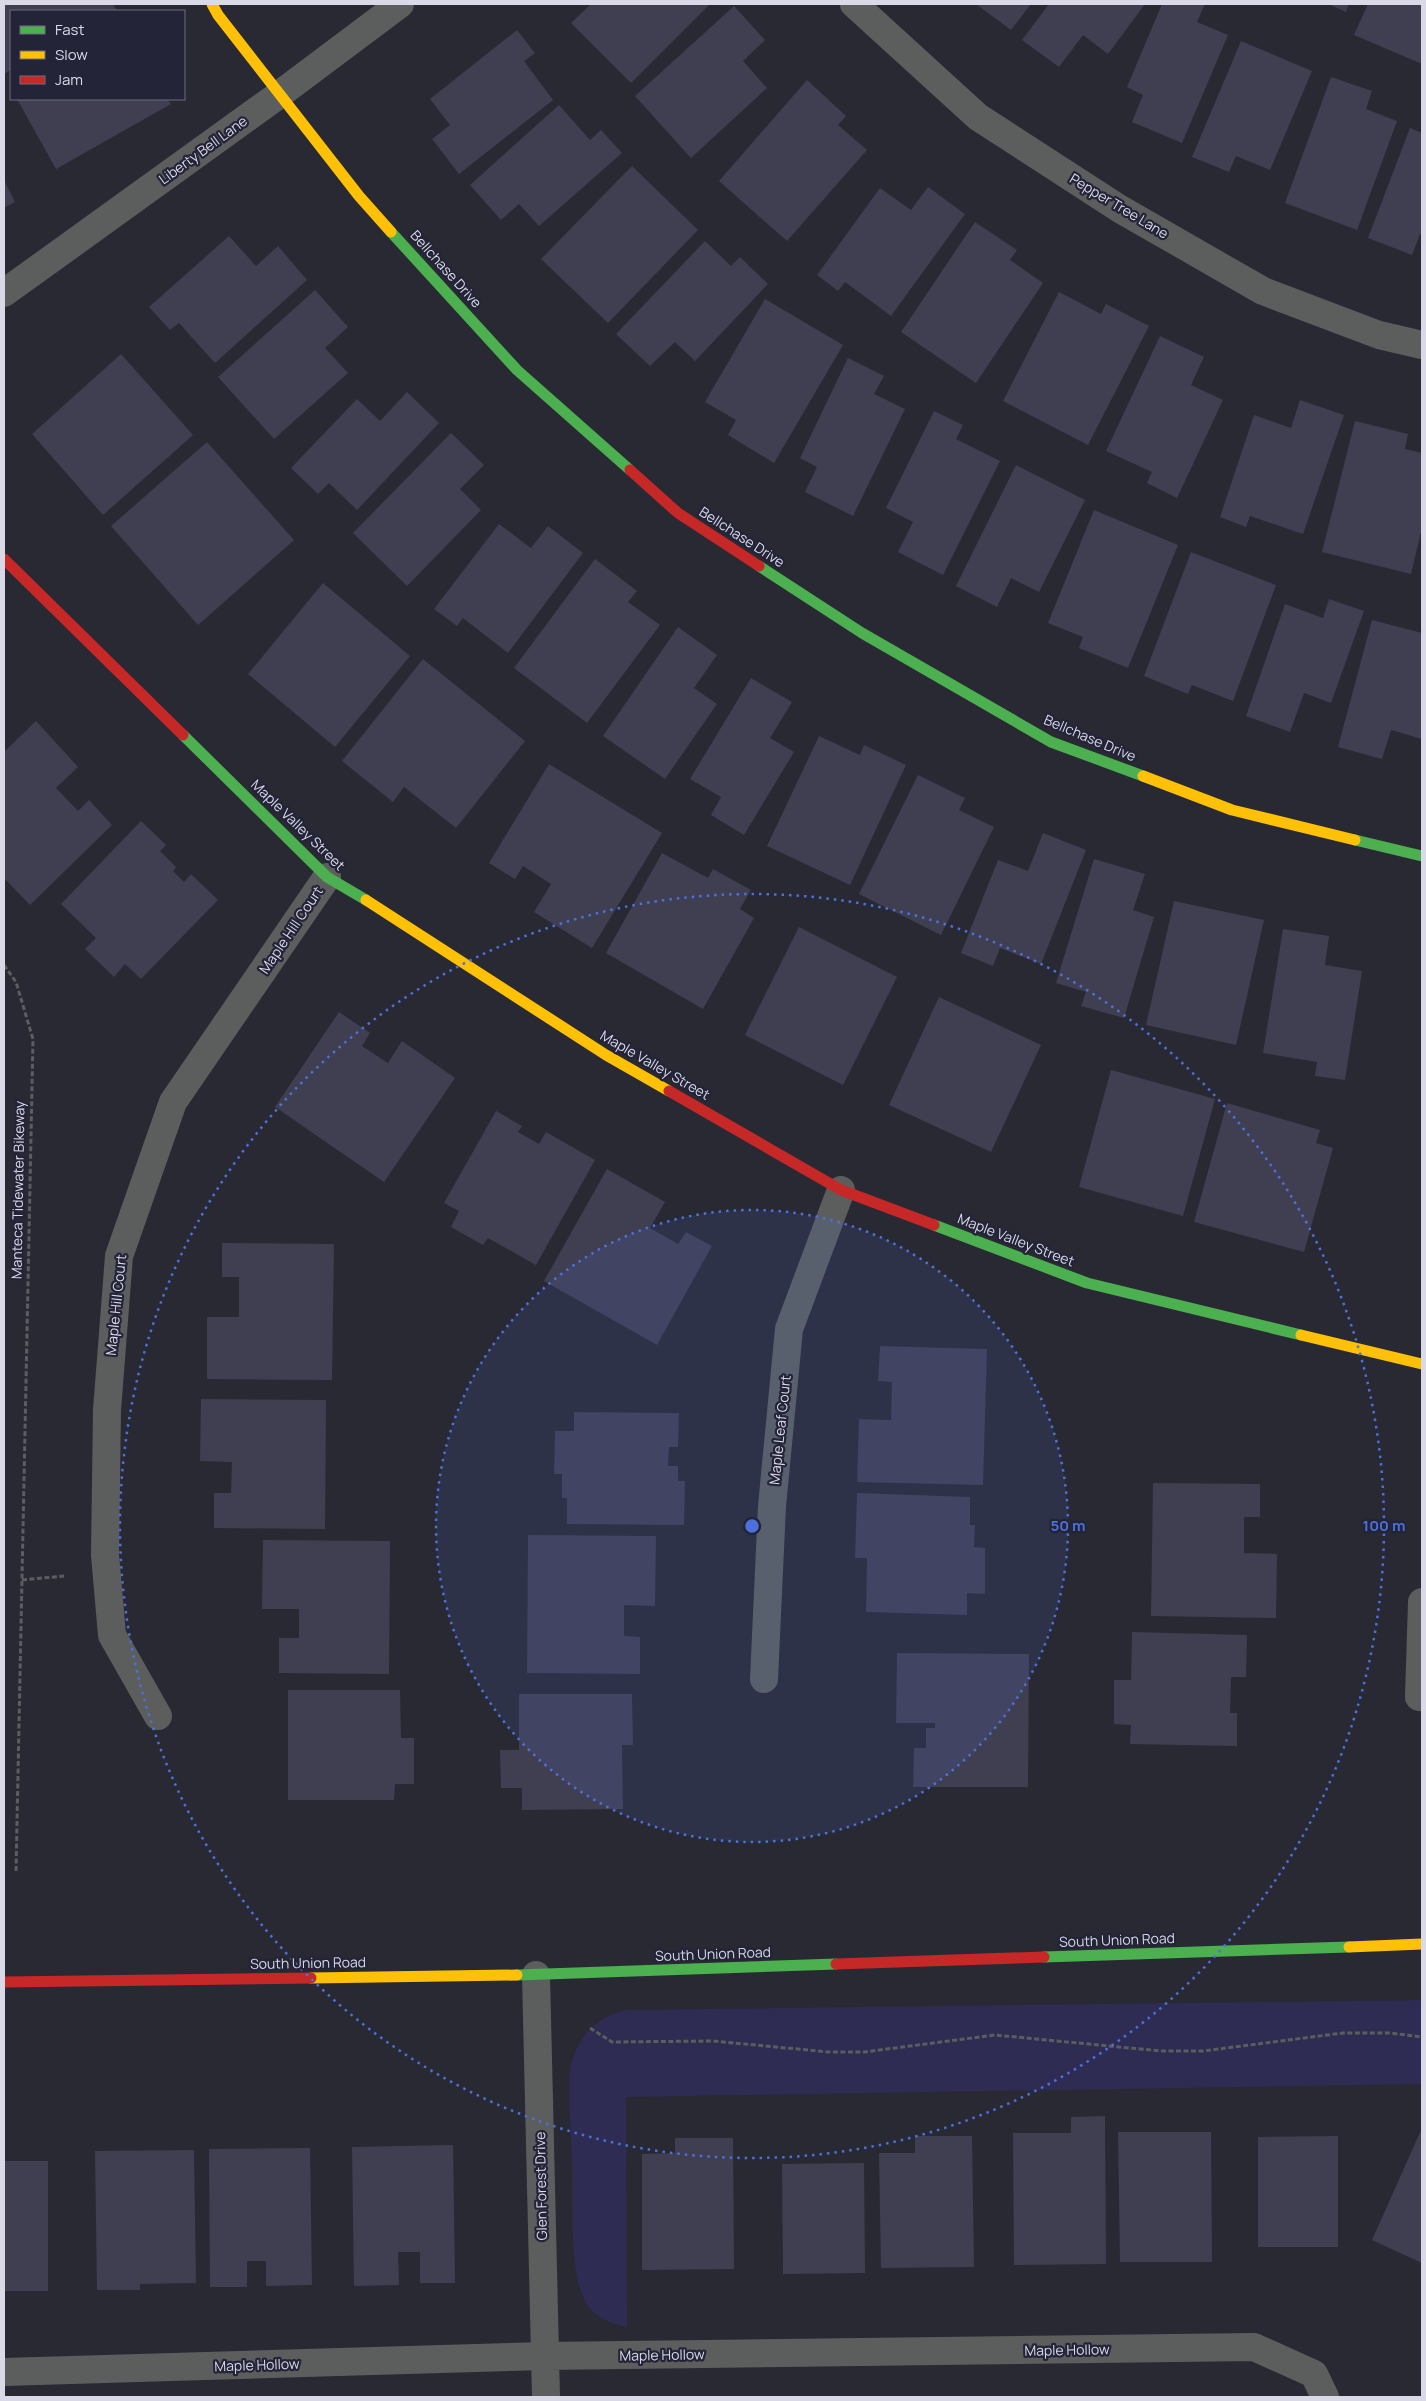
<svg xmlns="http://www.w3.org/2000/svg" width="1426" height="2401" font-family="Manrope,sans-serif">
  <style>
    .green { fill: #2e2c52 }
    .building { fill: #403e51 }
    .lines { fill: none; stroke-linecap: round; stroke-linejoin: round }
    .path { stroke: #5b5d5f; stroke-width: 3; stroke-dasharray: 5 2.5; stroke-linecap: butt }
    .street { stroke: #5c5e5e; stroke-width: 28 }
    .fast { stroke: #4caf50; stroke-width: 11 }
    .slow { stroke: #ffc107; stroke-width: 11 }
    .jam { stroke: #c62828; stroke-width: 11 }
    .ring { fill: none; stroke: #4c71dc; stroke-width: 2.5; stroke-dasharray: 2.5 5 }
    .labels { text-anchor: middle; stroke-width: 4.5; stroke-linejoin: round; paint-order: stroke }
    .street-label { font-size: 14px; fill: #d9d9e8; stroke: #242439 }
    .centre { fill: #4c71dc; stroke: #242439; stroke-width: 2.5 }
    .ring-label { font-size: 15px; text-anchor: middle; font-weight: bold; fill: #4c71dc; stroke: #242439; stroke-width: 4.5; stroke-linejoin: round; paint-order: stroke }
  </style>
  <rect width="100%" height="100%" fill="#292934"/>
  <path class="green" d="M1422,2000V2084L626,2097L627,2327C612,2324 598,2319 588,2306C568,2278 573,2199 572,2164C571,2132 568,2100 570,2069C577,2038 596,2015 628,2010Z"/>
  <path class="building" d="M4,4H113L117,11H11V70L4,74Z
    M591,4H710L631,83L571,23Z
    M976,4H1031L1011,30Z
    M1049,4H1145L1108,54L1083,35L1059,67L1022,40Z
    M1162,4H1205L1197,22L1228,35L1182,143L1132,122L1143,95L1127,87Z
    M1328,4H1349L1346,12Z
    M1368,4H1422V64L1354,35Z
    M734,6L765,40L743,61L767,88L691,158L635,96Z
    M517,30L535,53L524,61L553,100L459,174L432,139L450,125L430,99Z
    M1241,41L1312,71L1270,170L1236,156L1229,172L1192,157Z
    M1331,77L1372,91L1366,109L1397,121L1357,230L1285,203Z
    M807,80L846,116L838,125L867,150L787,241L719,181Z
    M17,99H167L171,104L56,169Z
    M559,105L590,140L601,130L622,153L539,226L519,204L501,220L470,185Z
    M1410,128L1422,133V234H1420L1412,255L1368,238Z
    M632,166L698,230L608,323L541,259Z
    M4,180L15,202L4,208Z
    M928,187L965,214L891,316L845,282L838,291L817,275L880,188L911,210Z
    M975,222L1017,250L1010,260L1043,283L976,383L901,332Z
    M229,236L256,266L278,246L307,280L215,363L179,323L170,330L149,307Z
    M705,241L731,266L740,257L768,284L695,361L675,342L650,366L616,334Z
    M315,290L348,327L325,348L348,373L274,439L218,377Z
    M1059,292L1101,314L1106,304L1149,326L1088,445L1003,401Z
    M765,299L843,345L774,463L728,435L736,420L705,402Z
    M1160,336L1204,357L1191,385L1223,400L1177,498L1147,483L1152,472L1106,451Z
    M121,354L193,435L103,515L32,434Z
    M848,358L884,376L874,394L905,409L853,516L805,492L817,467L800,458Z
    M407,392L439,423L357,510L329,483L318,494L291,468L357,399L380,421Z
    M1300,400L1344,415L1303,534L1250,516L1246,527L1220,517L1254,415L1291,428Z
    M934,411L963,425L956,439L1000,461L943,575L898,552L913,522L886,508Z
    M1355,421L1408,434L1405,449L1422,453V528L1411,574L1322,552Z
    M451,433L484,465L460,489L481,510L407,586L353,533Z
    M207,442L294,540L198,625L111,526Z
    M1016,465L1085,500L1039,592L1011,578L997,607L956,586Z
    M1094,510L1178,545L1128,668L1079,648L1083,637L1048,623Z
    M499,524L531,548L548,526L583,553L508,653L463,618L457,626L434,609Z
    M1191,552L1276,585L1233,701L1192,685L1188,694L1144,676Z
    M595,559L637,591L628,602L660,625L587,723L514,668Z
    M323,583L410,656L335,747L248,674Z
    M1329,599L1364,611L1331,703L1304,693L1290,732L1246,716L1285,604L1323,618Z
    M1372,620L1422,633V739L1391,730L1382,759L1338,747Z
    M678,627L717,655L694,688L717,704L665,779L603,736Z
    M423,659L525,741L456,828L404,787L393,802L342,761Z
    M751,678L792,702L770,738L794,752L744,835L711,815L721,797L690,779Z
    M36,721L78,767L56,788L78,811L89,800L112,825L30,905L4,878V752Z
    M819,736L860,755L864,745L906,765L850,885L767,846Z
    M549,764L662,833L592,948L534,912L551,884L523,866L515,879L489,863Z
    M918,775L965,798L959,810L994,827L941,935L859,894Z
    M141,821L166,845L160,851L176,867L173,871L184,882L191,874L218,900L141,979L125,964L114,977L85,949L96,938L61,904Z
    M1043,833L1086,850L1041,964L1000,948L993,966L961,953L998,860L1028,871Z
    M662,853L708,878L713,869L751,890L740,909L754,918L703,1009L606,953Z
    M1094,859L1145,874L1133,910L1154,917L1124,1018L1081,1006L1086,992L1056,983Z
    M1174,901L1264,920L1236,1045L1146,1025Z
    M799,927L897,977L843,1085L745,1035Z
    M1283,929L1329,936L1325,965L1362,971L1345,1080L1315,1076L1317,1062L1263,1053Z
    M939,997L1041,1045L991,1152L889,1105Z
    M339,1012L370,1033L362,1046L388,1063L402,1041L455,1078L384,1182L275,1107Z
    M1111,1070L1215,1099L1183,1216L1079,1187Z
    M1227,1103L1320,1130L1316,1143L1333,1148L1304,1252L1194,1222Z
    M496,1111L522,1126L518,1132L539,1144L546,1132L595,1160L536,1265L488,1238L483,1245L451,1227L459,1211L444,1203Z
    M607,1169L665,1202L650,1228L678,1244L686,1232L712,1246L657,1345L544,1281Z
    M222,1243L334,1244L332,1380L207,1379V1317H239V1277H222Z
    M880,1346L987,1349L983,1485L857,1482L859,1419L891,1420L892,1382L878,1381Z
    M201,1399L326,1400L325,1529L214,1528V1493H231L232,1462L200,1461Z
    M574,1412L679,1413L678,1447H669L668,1466H678V1481H685L684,1525L567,1524V1498H562V1474H554L555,1431H574Z
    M1153,1483L1260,1484V1517H1244V1553L1277,1554L1276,1618L1151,1616Z
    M857,1493L970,1497V1525H975L974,1547L985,1548V1594L967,1593V1615L866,1612L867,1558H855Z
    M528,1535L656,1536L655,1606L624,1605V1636L640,1637V1674L527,1673Z
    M263,1540L390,1541L389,1674L279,1673V1638H299V1609H262Z
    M1132,1632L1247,1635L1246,1677H1231L1230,1713H1237V1746L1130,1744L1131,1725L1114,1724V1680H1131Z
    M897,1653L1029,1654L1028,1787H913L914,1748H926V1728H935V1723H896Z
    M288,1690H400L401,1738H414V1784H395L394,1800H288Z
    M519,1694H632L633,1745H622L623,1809L522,1810V1788H501L500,1750H519Z
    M1105,2116L1106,2264L1014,2265L1013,2133H1071V2117Z
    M1422,2128V2263L1372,2240Z
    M1118,2132H1211L1212,2262H1120Z
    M915,2136H972L974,2267L881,2268L879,2153H915Z
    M1338,2136V2247H1258V2137Z
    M675,2138H733L734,2269L642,2270V2154L675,2153Z
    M453,2145L455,2283H420V2252H398L399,2285L354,2286L352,2147Z
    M310,2148L312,2285L266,2286V2261H247V2287H210L209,2149Z
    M194,2150L196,2283L140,2284V2290H97L95,2151Z
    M4,2161H48V2291H4Z
    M864,2163L865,2273L783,2274L782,2164Z"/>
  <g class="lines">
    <path class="path" d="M4,965L16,982L33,1039L16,1872
      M22,1580L64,1576
      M590,2028L612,2042L713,2041L829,2052H864L995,2035L1161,2051H1203L1343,2033H1390L1422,2037"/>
    <path class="street" d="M854,4L978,117L1120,209L1263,291L1379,335L1422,345
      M4,293L280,94L400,4
      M764,1679L772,1506L789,1329L841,1190
      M1419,1697L1422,1602
      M158,1716L112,1635L105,1555L107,1410L119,1256L173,1102L327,877
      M536,1975L546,2397
      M4,2372L545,2356L1254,2347L1314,2374L1325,2397"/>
    <path class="fast" d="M391,232L517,370L630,470
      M759,566L862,633L1051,742L1143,776
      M183,735L327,877L366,900
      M1355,840L1422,856
      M934,1225L1087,1283L1301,1335
      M1044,1957L1349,1947
      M517,1975L836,1964"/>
    <path class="slow" d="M212,4L218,15L359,196L391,232
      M1143,776L1232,810L1355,840
      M366,900L606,1055L669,1091
      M1301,1335L1422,1364
      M1349,1947L1422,1944
      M311,1978L517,1975"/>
    <path class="jam" d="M630,470L678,513L759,566
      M4,559L183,735
      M669,1091L841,1190L934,1225
      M836,1964L1044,1957
      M4,1982L311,1978"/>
  </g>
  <circle cx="752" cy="1526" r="316" fill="#4c71dc" fill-opacity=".12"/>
  <g class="ring">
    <circle cx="752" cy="1526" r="316"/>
    <circle cx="752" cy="1526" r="632"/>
  </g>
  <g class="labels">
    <g class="street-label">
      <text transform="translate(203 150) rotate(-36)" y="5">Liberty Bell Lane</text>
      <text transform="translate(1119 206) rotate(31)" y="5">Pepper Tree Lane</text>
      <text transform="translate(446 269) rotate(48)" y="5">Bellchase Drive</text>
      <text transform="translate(742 537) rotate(33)" y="5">Bellchase Drive</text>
      <text transform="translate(1090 738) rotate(23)" y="5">Bellchase Drive</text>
      <text transform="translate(298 825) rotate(44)" y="5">Maple Valley Street</text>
      <text transform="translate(291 930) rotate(-56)" y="5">Maple Hill Court</text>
      <text transform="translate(655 1065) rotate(30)" y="5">Maple Valley Street</text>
      <text transform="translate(18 1190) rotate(-89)" y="5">Manteca Tidewater Bikeway</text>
      <text transform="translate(1016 1240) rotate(21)" y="5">Maple Valley Street</text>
      <text transform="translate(116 1305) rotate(-84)" y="5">Maple Hill Court</text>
      <text transform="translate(780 1430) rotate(-84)" y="5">Maple Leaf Court</text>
      <text transform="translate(1117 1940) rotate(-2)" y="5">South Union Road</text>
      <text transform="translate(713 1954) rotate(-2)" y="5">South Union Road</text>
      <text transform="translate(308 1963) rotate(-1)" y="5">South Union Road</text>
      <text transform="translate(541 2186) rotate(-91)" y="5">Glen Forest Drive</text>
      <text transform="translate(1067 2350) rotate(-1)" y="5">Maple Hollow</text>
      <text transform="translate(662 2355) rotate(-1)" y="5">Maple Hollow</text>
      <text transform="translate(257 2365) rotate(-2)" y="5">Maple Hollow</text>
    </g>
  </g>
  <circle cx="752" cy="1526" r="8" class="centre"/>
  <g class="ring-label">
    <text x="1068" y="1531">50 m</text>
    <text x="1384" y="1531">100 m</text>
  </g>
  <rect width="1426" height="2401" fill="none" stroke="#d9d9e8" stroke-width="10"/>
  <rect x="10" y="10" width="175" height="90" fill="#242439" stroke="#6c6c7f"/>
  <rect x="20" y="26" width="25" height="8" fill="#4caf50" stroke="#6c6c7f"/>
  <text x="55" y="35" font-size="15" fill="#d9d9e8">Fast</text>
  <rect x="20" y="51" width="25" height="8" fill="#ffc107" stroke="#6c6c7f"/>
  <text x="55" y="60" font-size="15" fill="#d9d9e8">Slow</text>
  <rect x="20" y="76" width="25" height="8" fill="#c62828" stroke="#6c6c7f"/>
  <text x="55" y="85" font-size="15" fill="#d9d9e8">Jam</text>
</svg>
